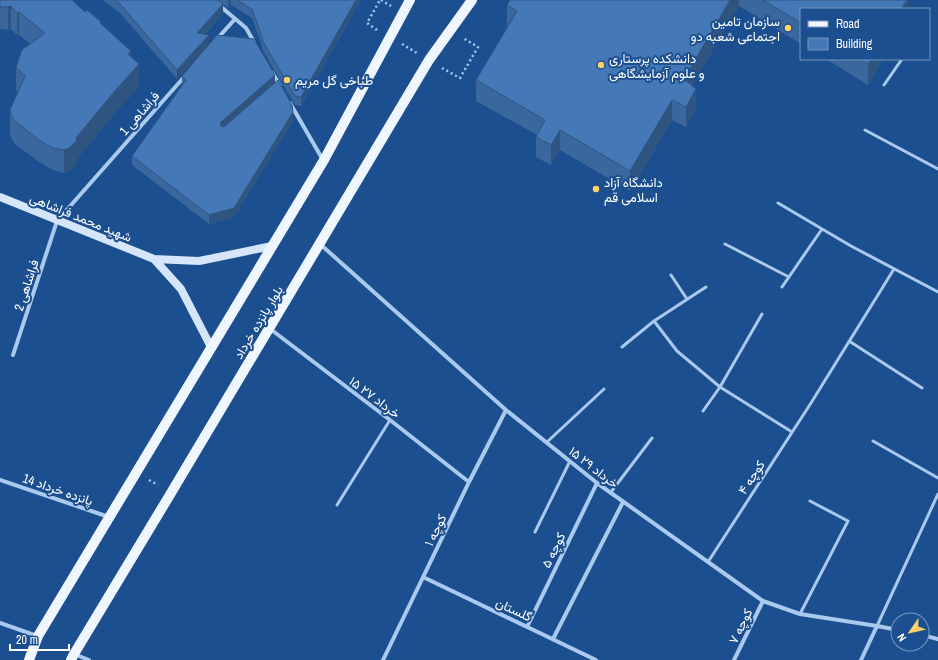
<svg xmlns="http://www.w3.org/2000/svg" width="938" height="660" font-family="'Archivo Narrow',Vazirmatn,sans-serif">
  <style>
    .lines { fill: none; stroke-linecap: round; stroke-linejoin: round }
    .path { stroke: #a9c9ee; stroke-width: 2.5; stroke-dasharray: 2 3; stroke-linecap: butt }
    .lane { stroke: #a9c9ee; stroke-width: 3 }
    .street { stroke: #a9c9ee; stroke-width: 4 }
    .secondary { stroke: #d6e6fa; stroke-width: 8 }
    .primary { stroke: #f0f6ff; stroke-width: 10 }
    .wall { fill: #3a679d }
    .shaded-wall { fill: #305480 }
    .building { fill: #4478b7; stroke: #305480 }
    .poi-dot { fill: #ffd166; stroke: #1b4f8f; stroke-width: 1.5 }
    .labels { text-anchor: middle; stroke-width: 4; stroke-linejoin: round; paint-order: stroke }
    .poi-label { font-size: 13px; fill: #fff; stroke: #1b4f8f; text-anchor: start }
    .street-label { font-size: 13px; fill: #fff; stroke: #1b4f8f }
  </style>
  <rect width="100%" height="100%" fill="#1b4f8f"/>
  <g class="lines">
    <path class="path" d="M381,0L391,6
      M377,30L367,23L380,0
      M402,44L417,53
      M442,68L460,78L478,47L463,38
      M149,480L158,485"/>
    <path class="lane" d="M884,85L902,59
      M865,130L938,169
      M778,203L851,246L938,292
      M725,244L789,277
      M671,275L687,299
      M782,287L822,229
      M654,321L706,287
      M849,341L922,388
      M622,347L654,321L677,351L720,387L792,432
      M703,411L720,387L762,314
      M873,441L938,478
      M547,442L604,389
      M611,492L652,438
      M337,505L390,420
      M535,532L570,461
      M708,562L811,403L894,269
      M800,614L848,521L810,501
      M877,626L938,494"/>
    <path class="street" d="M213,0L246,28L254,42
      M217,39L235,19
      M272,72L280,86
      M290,103L323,160
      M320,244L506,410L597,483L763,601L800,614L877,626L898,630
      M269,328L390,420L469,482
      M13,355L57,221L185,76
      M0,480L109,517
      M423,577L596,660
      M0,623L37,636
      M527,627L597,483
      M922,635L938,639
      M553,639L623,502
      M74,654L89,660
      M383,660L469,482L506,410
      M734,660L763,601
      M861,660L877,626"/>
    <path class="secondary" d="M0,197L154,259L199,261L272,246
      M154,259L181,289L211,347"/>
    <path class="primary" d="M29,660L38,636L324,160L410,0
      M71,660L74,654L171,493L429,60L472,0"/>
  </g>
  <path class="wall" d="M0,0L85,12L101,24L131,57L139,87L114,114L77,159V164L69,171L64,173L53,170L39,162L15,144L12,140L10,133V110L18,92L16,90V67L31,44L19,35H17L11,29L8,30L0,29Z
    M103,0H218L223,13L205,34L209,44L177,79L120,13Z
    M218,0H361L301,106L295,105L262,49V46L252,18L231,5L228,8Z
    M510,0H909V9H801V44L739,6L692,85L696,109L686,127L672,120L630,191L560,150L551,165L536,157V137L537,135L476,101V80L508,26L507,25V5Z
    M826,59H883L868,85Z
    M182,76L275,83L293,121L234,217L209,224L132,165V156L182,85Z"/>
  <path class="shaded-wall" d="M228,0H231V5L228,8Z
    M356,0H361L301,106V97Z
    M730,0H739V6L684,100V79Z
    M907,0H909V9H901Z
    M223,4V13L197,42V33Z
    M11,6V29L8,30V7Z
    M19,12V35H17V13Z
    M209,35V44L177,79V70Z
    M131,51V73L139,64V87L114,114L77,159V164L69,171L64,173V150L76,138L128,54Z
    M871,59H883L868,85V64Z
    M275,75V84L221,131L220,123L221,122Z
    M696,89V109L686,127V107Z
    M672,100V120L630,191V171Z
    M293,112V121L234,217L209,224V215Z
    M560,130V150L551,165V145Z"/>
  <path class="building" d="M0,0H72L85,12L87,10L101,22L100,23L131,51L128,54L139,64L114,92L76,138L77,141L69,148L64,150L53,148L39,140L15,121L12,117L10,110L25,76L16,67L22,50L45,33L19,12L17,13L11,6L8,7H0Z
    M115,0H218L223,4L197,33L209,35L177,70L120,4Z
    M237,0H356L301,97L295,96L262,40H263L252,9Z
    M510,0H730L684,79L696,89L686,107L672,100L630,171L560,130L551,145L536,137L545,120L476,80L517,11L507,5Z
    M763,0H907L901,9H801V23Z
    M217,35L254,39L275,75L221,122L220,123L221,126L222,127L225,126L278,80L292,105L293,112L234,208L209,215L132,156L186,80L182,76Z
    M859,59H871L868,64Z"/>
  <g class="poi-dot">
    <circle cx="788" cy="28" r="4"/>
    <circle cx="601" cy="65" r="4"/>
    <circle cx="287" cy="80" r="4"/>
    <circle cx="596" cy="189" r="4"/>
  </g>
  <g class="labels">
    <g class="poi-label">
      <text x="780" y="26" text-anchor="end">سازمان تامین<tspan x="780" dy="15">اجتماعی شعبه دو</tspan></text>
      <text x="609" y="63">دانشکده پرستاری<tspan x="609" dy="15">و علوم آزمایشگاهی</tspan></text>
      <text x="295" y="85">طباخی گل مریم</text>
      <text x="604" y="187">دانشگاه آزاد<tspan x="604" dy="15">اسلامی قم</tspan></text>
    </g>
    <g class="street-label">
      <text transform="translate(139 113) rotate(-49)" y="5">فراشاهی 1</text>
      <text transform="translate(81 217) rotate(22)" y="5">شهید محمد فراشاهی</text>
      <text transform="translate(26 285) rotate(-72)" y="5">فراشاهی 2</text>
      <text transform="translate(258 322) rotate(-59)" y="5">بلوار پانزده خرداد</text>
      <text transform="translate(375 397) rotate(37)" y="5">۱۵ خرداد ۲۷</text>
      <text transform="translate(594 467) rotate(38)" y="5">۱۵ خرداد ۲۹</text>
      <text transform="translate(751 477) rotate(-57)" y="5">کوچه ۴</text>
      <text transform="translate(58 489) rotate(19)" y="5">پانزده خرداد 14</text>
      <text transform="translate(435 530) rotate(-64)" y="5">کوچه ۱</text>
      <text transform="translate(553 550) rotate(-64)" y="5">کوچه ۵</text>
      <text transform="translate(514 609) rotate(25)" y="5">گلستان</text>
      <text transform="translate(740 626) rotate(-64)" y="5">کوچه ۷</text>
    </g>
  </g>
  <rect x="800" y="8" width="130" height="52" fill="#1b4f8f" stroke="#7695bc"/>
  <rect x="808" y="21" width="20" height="6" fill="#f0f6ff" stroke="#7695bc"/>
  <text x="836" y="28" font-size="12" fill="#ffffff">Road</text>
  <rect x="808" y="38" width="20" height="12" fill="#4478b7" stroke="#7695bc"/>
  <text x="836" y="48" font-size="12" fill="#ffffff">Building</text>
  <g transform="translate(910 632) rotate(236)"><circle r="19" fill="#1b4f8f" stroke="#7695bc"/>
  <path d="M0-3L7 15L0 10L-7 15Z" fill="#ffd166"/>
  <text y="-6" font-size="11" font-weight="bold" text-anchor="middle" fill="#ffffff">N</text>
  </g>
  <path d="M10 644v6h59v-6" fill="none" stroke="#ffffff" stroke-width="2"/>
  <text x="16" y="644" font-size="12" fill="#ffffff" stroke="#1b4f8f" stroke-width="3" paint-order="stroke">20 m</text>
</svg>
